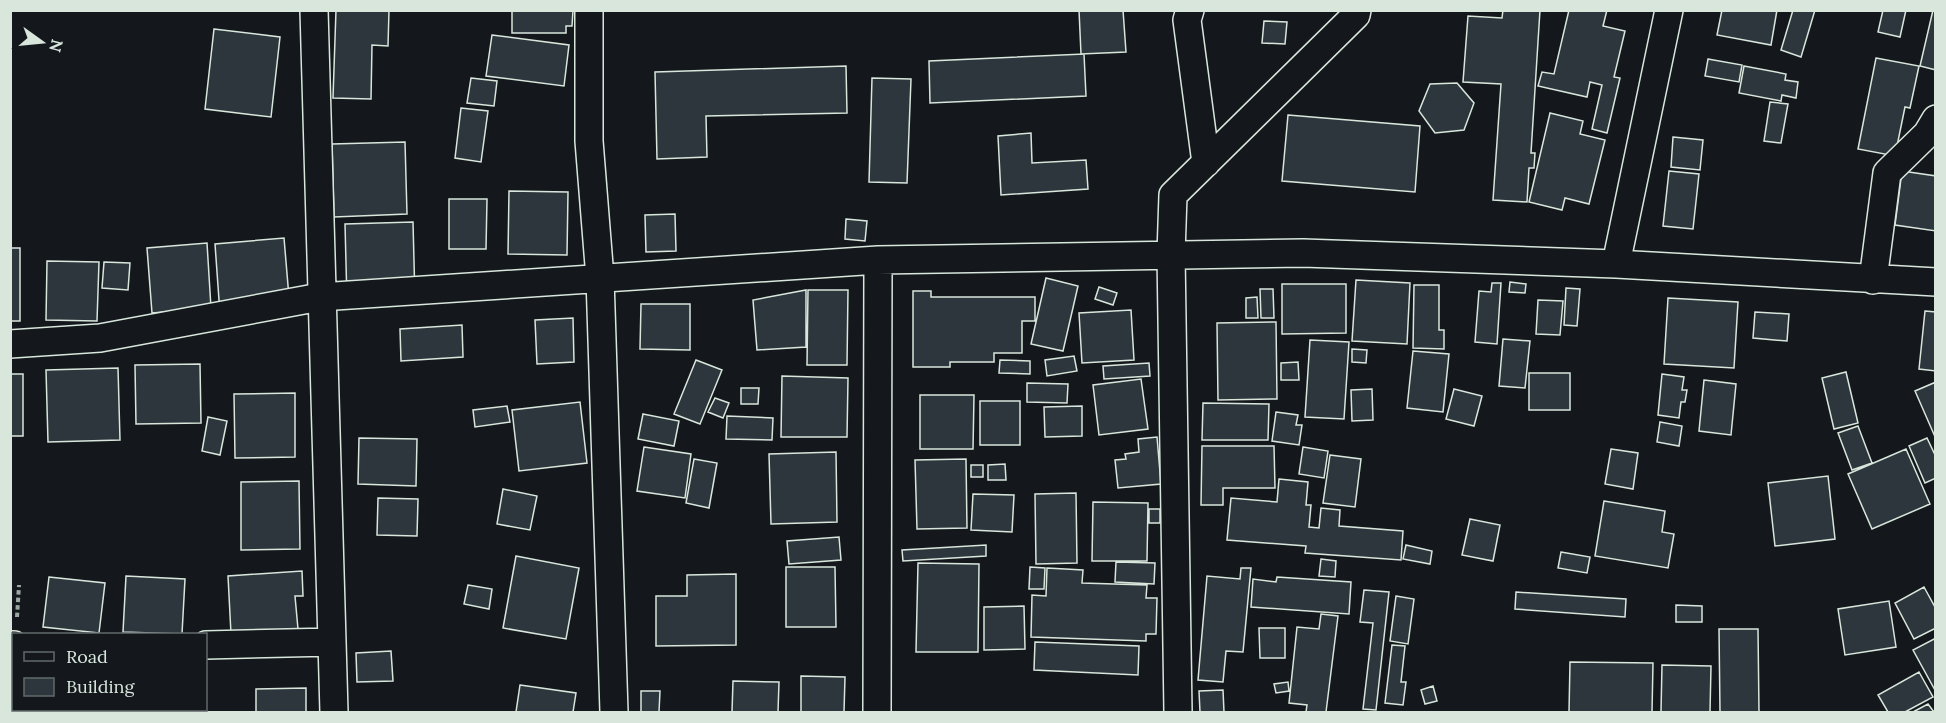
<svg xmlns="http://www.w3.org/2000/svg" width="1946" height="723" font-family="Lora,serif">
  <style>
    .building { fill: #2c363c; stroke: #d8e6dc; stroke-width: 1.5 }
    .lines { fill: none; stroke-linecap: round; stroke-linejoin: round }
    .minor-casing { stroke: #d8e6dc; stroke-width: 30 }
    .path { stroke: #9da8a2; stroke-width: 4; stroke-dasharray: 4.5 3; stroke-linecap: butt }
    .minor { stroke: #14181c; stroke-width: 27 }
  </style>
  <rect width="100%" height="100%" fill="#14181c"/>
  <path class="building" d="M336,10H389L388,46L372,45L371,99L333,98Z
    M512,10H573L572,26H566V33H512Z
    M1079,10H1123L1126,52L1081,54Z
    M1503,10H1540L1531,153H1535L1534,168H1529L1527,202L1493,200L1501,84L1463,82L1468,16L1502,18Z
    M1569,10H1607L1603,26L1625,31L1614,77L1620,78L1607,133L1592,129L1602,85L1590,82L1587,97L1538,86L1542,72L1554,74Z
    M1722,10H1777L1771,45L1717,35Z
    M1793,10H1815L1801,57L1781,50Z
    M1883,10H1906L1900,37L1878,32Z
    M1933,10H1936V70L1920,66Z
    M1264,21L1287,22L1285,44L1262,43Z
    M214,29L280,37L271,117L205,109Z
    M492,35L569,45L564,86L486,76Z
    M1084,54L1086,96L930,103L929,61Z
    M1876,58L1919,66L1910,108L1905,107L1895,156L1858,149Z
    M1708,59L1742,65L1739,82L1705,76Z
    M846,66L847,113L706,116L707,157L657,159L655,72Z
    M1744,66L1786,74L1785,80L1798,82L1796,98L1782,95L1781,101L1739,93Z
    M471,78L497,81L494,106L467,103Z
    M872,78L911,79L907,183L869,182Z
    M1457,83L1474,103L1464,130L1435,133L1419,111L1430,84Z
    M1770,102L1788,104L1781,143L1764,141Z
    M461,108L488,111L481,162L455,158Z
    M1550,113L1583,121L1580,134L1605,140L1589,204L1565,198L1562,210L1529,202Z
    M1288,115L1420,126L1415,192L1282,181Z
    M1031,133L1032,163L1086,160L1088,189L1001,195L998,136Z
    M1673,137L1703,140L1700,170L1671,167Z
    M405,142L407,214L334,217L332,144Z
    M1669,171L1699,174L1693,229L1663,226Z
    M1902,171L1936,176V231L1895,225Z
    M509,191L568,192L567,255L508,254Z
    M449,199H487L486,249H449Z
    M675,214L676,251L646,252L645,215Z
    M846,219L867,221L865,241L845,239Z
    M413,222L415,300L347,302L345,224Z
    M284,238L290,309L220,314L215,244Z
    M207,243L211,308L152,313L147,248Z
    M10,248H20V321H10Z
    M47,261L99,262L97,321L46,320Z
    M104,262L130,263L128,290L102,288Z
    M1046,278L1078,286L1063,351L1031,344Z
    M1356,280L1410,283L1407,344L1352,341Z
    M1510,282L1526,284L1525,293L1509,292Z
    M1492,283H1501L1497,344L1475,342L1479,291L1491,292Z
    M1282,284H1346V333L1282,334Z
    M1414,285H1439V330H1444V349L1413,348Z
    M1099,287L1117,293L1113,305L1095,299Z
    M1566,288L1580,289L1577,326L1564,325Z
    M1260,289H1273L1274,318H1261Z
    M806,290V347L757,350L753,300Z
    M808,290H848L847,365H807Z
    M913,291H931V297H1035V321H1022V353H994V362H950V367H913Z
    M1257,297L1258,318H1246V298Z
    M1668,298L1738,302L1734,368L1664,364Z
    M1538,300L1563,301L1560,335L1536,334Z
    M641,304H690V350L640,349Z
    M1131,310L1134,360L1082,363L1079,313Z
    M1925,311L1936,312V371L1919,369Z
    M1755,312L1789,314L1787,341L1753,338Z
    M573,318L574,362L537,364L535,320Z
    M1276,322L1277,399L1218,400L1217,323Z
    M462,325L463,357L401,361L400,329Z
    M1503,339L1530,341L1525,388L1499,386Z
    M1310,340L1349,342L1344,419L1305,417Z
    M1352,349L1367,350L1366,363L1352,362Z
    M1413,351L1449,354L1443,412L1407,408Z
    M1074,356L1077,371L1047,376L1045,360Z
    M696,360L722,370L700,424L674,414Z
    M1000,360L1030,361V374L999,373Z
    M1298,362L1299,380H1281V363Z
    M1149,363L1150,376L1104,379L1103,366Z
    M200,364L201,423L136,424L135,365Z
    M118,368L120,440L48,442L46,370Z
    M1846,372L1858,423L1834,429L1822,378Z
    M1529,373H1570V410H1529Z
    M10,374H23V436H10Z
    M1662,374L1684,377L1682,390H1687L1685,402H1681L1679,418L1658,415Z
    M782,376L848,378L847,437H781Z
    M1141,379L1148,429L1099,435L1093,385Z
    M1704,380L1736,384L1731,435L1699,431Z
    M1936,382V439L1915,391Z
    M1027,383L1068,384L1067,403L1027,402Z
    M741,388H759L758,404H741Z
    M1372,389L1373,420L1352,421L1351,390Z
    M1454,389L1482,396L1474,426L1446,419Z
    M295,393V457L235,458L234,394Z
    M920,395H974L973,449H920Z
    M715,398L729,403L723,418L708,412Z
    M980,401H1020V445H980Z
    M580,402L587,463L519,471L512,410Z
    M1203,403L1269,404L1268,440H1202Z
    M507,406L510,422L475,427L473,410Z
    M1082,406V436L1045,437L1044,407Z
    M1276,412L1298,415L1296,425H1302L1299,445L1272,441Z
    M643,414L679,421L674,446L638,439Z
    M727,416L773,418L772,440L726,439Z
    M208,417L227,421L220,455L202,451Z
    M1660,422L1682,426L1679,446L1657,442Z
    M1858,426L1872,463L1852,470L1838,433Z
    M1157,437L1161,484L1118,488L1115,460L1126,459L1125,454L1139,452L1138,439Z
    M359,438L417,439L416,486L358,484Z
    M1927,438L1936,457V478L1925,483L1909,446Z
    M1202,446H1274L1275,488H1223V505H1201Z
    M644,447L691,454L685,498L637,491Z
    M1303,447L1328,451L1324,478L1299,474Z
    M1611,449L1638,453L1633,489L1605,484Z
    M1906,449L1930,504L1872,529L1848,474Z
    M836,452L837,522L771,524L769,454Z
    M1330,455L1361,459L1355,507L1323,503Z
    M694,459L717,463L709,508L686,503Z
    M966,459L967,528L917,529L915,460Z
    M1005,464L1006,480H988V465Z
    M971,465H983V477H971Z
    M1828,476L1835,539L1775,546L1768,483Z
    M1279,479L1308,482L1306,505H1311L1309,527L1319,528L1321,508L1340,510L1339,526L1403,531L1401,560L1305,553L1306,546L1227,540L1231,498L1277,502Z
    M299,481L300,549L241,550V482Z
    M503,489L537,496L530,530L497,524Z
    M1076,493L1077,563L1036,564L1035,494Z
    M973,494L1014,495L1012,532L971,530Z
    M378,498L418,499L417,536L377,535Z
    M1604,501L1665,511L1662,532L1674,534L1668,568L1595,556Z
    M1093,502L1148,503L1147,561H1092Z
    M1149,509H1160V523H1149Z
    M1470,519L1500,525L1493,561L1462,555Z
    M839,537L841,560L789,564L787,541Z
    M986,545V556L903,561L902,550Z
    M1406,545L1432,551L1430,564L1403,559Z
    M1561,552L1590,557L1587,573L1558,568Z
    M516,556L579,568L566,639L503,628Z
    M1321,559L1336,561L1335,577L1319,576Z
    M1116,562L1155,563L1154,584L1115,582Z
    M918,563L979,564L978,652H916Z
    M786,567H835L836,627H786Z
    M1030,567L1045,568L1044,589H1029Z
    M1047,568L1083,570L1082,583L1147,585L1146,598H1157L1156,634H1146V641L1031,637L1032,595L1046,596Z
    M1241,568H1251L1243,652L1226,651L1223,682L1198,680L1207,576L1240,579Z
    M302,571L303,596H295L298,629L231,634L228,576Z
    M736,574V645L656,646V596H687V575Z
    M126,576L185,579L182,634L123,632Z
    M49,577L105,583L99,633L43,627Z
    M1277,577L1351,582L1349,614L1251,607L1253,579L1276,582Z
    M468,585L492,589L489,609L464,604Z
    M1924,587L1936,609V628L1914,639L1895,603Z
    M1364,590L1389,592L1376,710L1363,709L1373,623L1360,622Z
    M1516,592L1626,599L1625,617L1515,609Z
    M1396,596L1414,599L1408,644L1390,641Z
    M1889,601L1896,647L1845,655L1838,609Z
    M1676,605L1702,606V622H1676Z
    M1024,606L1025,649L984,650V607Z
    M1321,614L1338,616L1326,712H1306L1307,705L1289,703L1297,627L1319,629Z
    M1259,628H1285V658H1260Z
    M1719,629H1758L1759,712H1720Z
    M1936,638V692L1913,650Z
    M1035,642L1139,646L1138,675L1034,670Z
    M1392,645L1405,646L1401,682H1406L1403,705L1385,703Z
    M391,651L393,681L357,682L356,653Z
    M1570,662L1653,663L1652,712H1569Z
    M1662,665L1711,666L1710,712H1661Z
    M1919,672L1933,697L1905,712H1888L1878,695Z
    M801,676L845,677L844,712H801Z
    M733,681L779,682L778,712H732Z
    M1288,682L1289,691L1276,693L1274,684Z
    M520,685L576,693L573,712H516Z
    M1433,686L1437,701L1425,704L1421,690Z
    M306,688V712H256V689Z
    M10,690H14V710H53L52,712H10Z
    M1223,690L1224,712H1200L1199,691Z
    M641,691H660L659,712H641Z
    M1928,704L1934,712H1913Z"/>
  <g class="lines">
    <g class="minor-casing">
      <path id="minor" d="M314,10L334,712
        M589,10V141L600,278L614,712
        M1190,10L1187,20L1206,163
        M1616,264L1669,10
        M1873,280L1887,173L1927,134L1936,119
        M10,344L100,338L320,297L878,260L1303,253L1616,264L1936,282
        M10,645H14
        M206,645L332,642
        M67,710V712
        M877,712L878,260
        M1178,712L1171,254L1173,195L1356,15L1357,10"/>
    </g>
    <path class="path" d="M17,617L19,585"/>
    <use href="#minor" class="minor"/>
  </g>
  <rect width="1946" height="723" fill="none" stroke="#d8e6dc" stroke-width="24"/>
  <rect x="12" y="633" width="195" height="78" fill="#14181c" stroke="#626a69" stroke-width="1.5"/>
  <rect x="24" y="652" width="30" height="9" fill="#14181c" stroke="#626a69" stroke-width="1.5"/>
  <text x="66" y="663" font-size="18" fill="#d8e6dc">Road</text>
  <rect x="24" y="678" width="30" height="18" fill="#2c363c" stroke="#626a69" stroke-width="1.5"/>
  <text x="66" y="693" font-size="18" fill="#d8e6dc">Building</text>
  <g transform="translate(42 42) rotate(105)" stroke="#14181c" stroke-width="4.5" paint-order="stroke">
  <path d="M0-4.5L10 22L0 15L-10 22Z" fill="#d8e6dc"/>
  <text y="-9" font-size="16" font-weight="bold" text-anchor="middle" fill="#d8e6dc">N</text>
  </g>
</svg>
